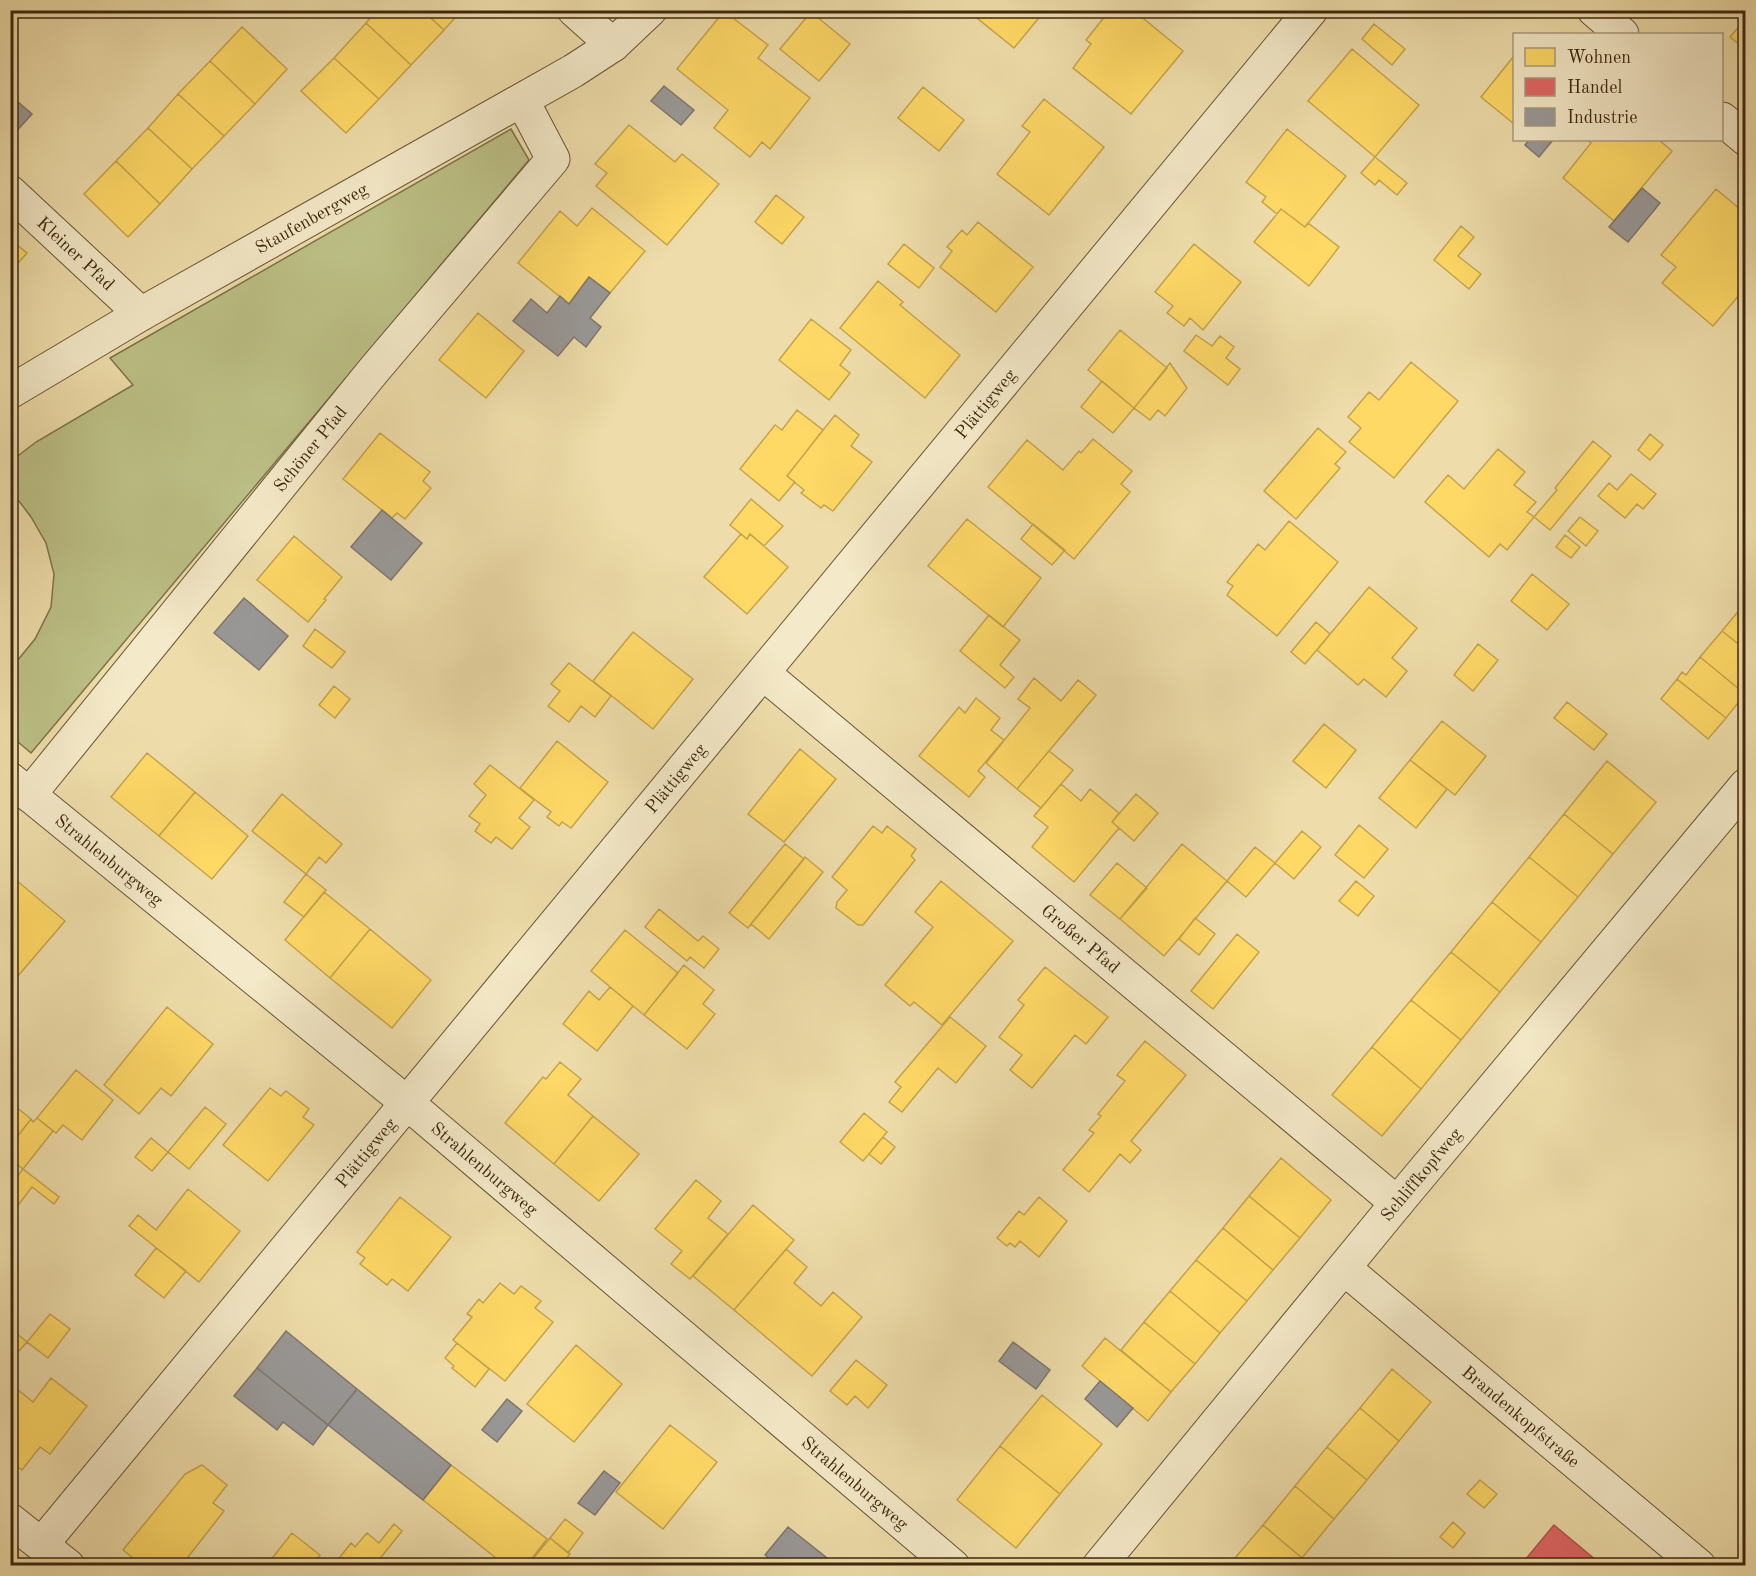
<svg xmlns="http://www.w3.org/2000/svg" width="1756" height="1576" font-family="'Old Standard TT',serif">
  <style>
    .green { fill: #bcc086; stroke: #7c744a; stroke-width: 1.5 }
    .homes { fill: #ffd966; stroke: #c5a44c; stroke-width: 1.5 }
    .shops { fill: #e06666; stroke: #af534c; stroke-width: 1.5 }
    .industry { fill: #999; stroke: #7d776f; stroke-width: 1.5 }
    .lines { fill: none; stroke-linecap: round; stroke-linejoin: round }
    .minor-casing { stroke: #695435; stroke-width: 35 }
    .minor { stroke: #f4e9c8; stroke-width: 33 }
    .labels { text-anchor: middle; stroke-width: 6; stroke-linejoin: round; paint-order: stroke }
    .street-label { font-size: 18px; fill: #3d270e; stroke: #f4e9c8 }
  </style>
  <rect width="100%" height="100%" fill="#eda"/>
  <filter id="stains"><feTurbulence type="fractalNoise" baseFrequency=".00333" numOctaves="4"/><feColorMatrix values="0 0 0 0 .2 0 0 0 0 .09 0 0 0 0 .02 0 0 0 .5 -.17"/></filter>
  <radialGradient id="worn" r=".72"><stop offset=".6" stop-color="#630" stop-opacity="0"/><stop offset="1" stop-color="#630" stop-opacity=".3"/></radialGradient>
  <path class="green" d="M511,129L529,160L31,753L11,736V666L17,661L35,639L51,607L54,574L46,543L31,517L19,501L11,496V461L36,442L133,385L110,358Z"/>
  <path class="homes" d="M377,10H422L444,30L411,65L366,23Z
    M422,10H462L444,30Z
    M983,10H1038L1042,14L1014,48L977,18Z
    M1110,10H1133L1183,51L1131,114L1073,68L1091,44L1086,40Z
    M724,11L768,45L758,58L810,98L770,149L762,142L750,157L714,128L728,110L677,69Z
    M811,12L850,44L819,81L780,49Z
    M1746,19V50L1730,37Z
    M366,23L411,65L379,99L334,58Z
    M1374,24L1405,49L1392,65L1362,39Z
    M242,27L287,69L255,104L210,61Z
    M1352,49L1419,105L1375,157L1308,101Z
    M1514,56V124L1481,97Z
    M334,58L379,99L346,133L301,91Z
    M210,61L255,104L224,136L178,94Z
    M923,87L964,120L939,151L898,118Z
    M178,94L224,136L192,169L148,128Z
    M1044,99L1104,147L1049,215L997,174L1030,132L1022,126Z
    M629,125L675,162L682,154L719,184L667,245L596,186L607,173L595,164Z
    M148,128L192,169L160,204L116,161Z
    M1287,129L1346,176L1305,227L1281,209L1277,214L1262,202L1266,197L1246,182Z
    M1587,140H1659L1672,151L1614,221L1563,178L1591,143Z
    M1375,157L1407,183L1397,195L1379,180L1375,185L1361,173Z
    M116,161L160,204L128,237L84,194Z
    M1716,189L1746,214V287L1713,326L1662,283L1676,267L1661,255Z
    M776,195L804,217L782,244L755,222Z
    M592,208L645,251L610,293L589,277L569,304L518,263L560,211L577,226Z
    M1281,209L1305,227L1308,223L1339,247L1309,286L1254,242Z
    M978,222L1033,267L996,312L940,267L952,251L947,247L962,230L967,235Z
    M1461,226L1474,237L1458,256L1481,274L1469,289L1434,260Z
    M10,239L27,253L10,272Z
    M904,244L934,268L919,288L888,264Z
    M1194,244L1241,282L1203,330L1190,318L1184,326L1167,313L1173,306L1155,292Z
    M878,281L903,302L900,305L960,355L925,398L840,328Z
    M478,313L524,351L486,398L439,360Z
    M811,319L851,350L840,365L850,373L829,400L779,360Z
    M1120,330L1167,368L1134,408L1088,370Z
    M1196,335L1212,346L1220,336L1234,347L1226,358L1240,369L1228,385L1184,351Z
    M1411,362L1458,401L1394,478L1349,442L1361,428L1348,417L1369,392L1379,400Z
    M1170,363L1187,388L1165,416L1158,410L1150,420L1134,408Z
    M1102,381L1134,408L1113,433L1081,407Z
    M797,410L823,430L787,476L795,482L779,501L740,469L775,425L782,430Z
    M835,415L859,435L851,446L872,462L833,511L824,505L821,508L801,493L804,490L787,476Z
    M1318,428L1346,452L1335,464L1340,468L1296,519L1264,491Z
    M380,433L430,472L423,481L431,488L405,519L397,513L392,518L343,479Z
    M1650,434L1663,445L1650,460L1638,450Z
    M1093,439L1132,471L1121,484L1130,492L1074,559L988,487L1027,440L1063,470L1079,451L1081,453Z
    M1593,441L1611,456L1550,530L1534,517L1557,490L1555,488Z
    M1498,449L1525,472L1514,485L1536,502L1527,512L1534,517L1507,550L1500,544L1489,557L1425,502L1448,475L1464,489Z
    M1631,474L1656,494L1643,509L1637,504L1625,518L1598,496L1609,483L1617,490Z
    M751,499L783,526L764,546L750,534L747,539L730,525Z
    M1580,517L1598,531L1586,546L1568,531Z
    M967,519L1041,578L1003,627L928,566Z
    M1289,521L1338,562L1277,636L1227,595L1233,586L1227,582L1258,544L1265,550Z
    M1033,524L1065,550L1052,565L1021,539Z
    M741,534L747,539L750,534L788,567L747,614L704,577Z
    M1565,535L1580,547L1571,558L1556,547Z
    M294,536L342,577L324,599L326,600L308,622L257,580Z
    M1532,574L1569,604L1547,630L1511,601Z
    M1369,587L1417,628L1392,658L1407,671L1386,697L1364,679L1358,685L1317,650Z
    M1741,608L1746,611V650L1722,631Z
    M989,615L1020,640L1000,665L1014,677L1005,688L960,651Z
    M1316,622L1330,634L1305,664L1291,652Z
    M315,629L345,652L332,668L303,646Z
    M1722,631L1746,650L1745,694L1700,657Z
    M633,632L693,679L653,729L593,681Z
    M1478,644L1498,660L1473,691L1454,675Z
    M1700,657L1745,694L1726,718L1677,679L1682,672L1686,675Z
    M569,663L611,696L595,717L581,706L569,722L548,706L560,691L551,684Z
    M1034,678L1061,701L1078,680L1096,695L1017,789L986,763L1030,708L1018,699Z
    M1677,679L1726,718L1708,739L1661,699Z
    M334,686L350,699L335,718L319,705Z
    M976,698L1000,718L991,730L1004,740L978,771L985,777L969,797L919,756L959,707L965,713Z
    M1567,702L1607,734L1594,750L1554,718Z
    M1442,721L1486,756L1455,795L1410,760Z
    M1324,724L1356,750L1326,788L1293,761Z
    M557,741L608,782L571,828L562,822L559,826L547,817L551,812L520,788Z
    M800,749L836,779L784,842L748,814Z
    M1049,751L1073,770L1041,808L1017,789Z
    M147,753L195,792L159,836L111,797Z
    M1410,760L1447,789L1416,828L1379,798Z
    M1607,761L1656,802L1613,854L1564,814Z
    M490,765L534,800L519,818L530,827L512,849L496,837L491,843L475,831L480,824L469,816L486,795L474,784Z
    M1061,784L1081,801L1090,789L1119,813L1112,822L1119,828L1074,882L1032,847L1048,827L1034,816Z
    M195,792L248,836L212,879L159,836Z
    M282,794L342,844L326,863L319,857L306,874L252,831Z
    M1136,794L1158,813L1134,841L1112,822Z
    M1564,814L1613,854L1578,897L1529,857Z
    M1359,825L1388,849L1364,878L1335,855Z
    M873,826L882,833L887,826L916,849L911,856L915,860L863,925H858L836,908L837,902L847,890L832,877Z
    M1302,831L1321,847L1294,879L1275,863Z
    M785,844L804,859L748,928L729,913Z
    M1182,844L1227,881L1164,956L1120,919Z
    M1255,847L1275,863L1246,897L1227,881Z
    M805,857L823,872L769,939L751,924Z
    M1529,857L1578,897L1541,942L1492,902Z
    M1117,863L1147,888L1120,919L1090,895Z
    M306,874L326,890L304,917L284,902Z
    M10,875L65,921L18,976L10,970Z
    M941,881L1013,941L942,1025L914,1002L910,1006L885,985L933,927L915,912Z
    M1356,881L1374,896L1358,916L1339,901Z
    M324,892L370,929L330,978L285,940Z
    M1492,902L1541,942L1500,992L1451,952Z
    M659,909L698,941L703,936L719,949L704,968L690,957L687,961L645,927Z
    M1195,918L1215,934L1199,955L1179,939Z
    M370,929L431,980L392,1028L330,978Z
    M625,930L678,973L644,1015L591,971Z
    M1237,934L1259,952L1213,1009L1191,991Z
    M1451,952L1500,992L1461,1040L1411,1000Z
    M684,965L714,990L703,1004L715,1014L687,1049L644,1015Z
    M1045,967L1108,1017L1086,1044L1075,1035L1032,1088L1010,1070L1022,1055L999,1037L1024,1005L1018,1000Z
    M610,987L633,1006L597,1051L563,1024L589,991L599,1000Z
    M1411,1000L1461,1040L1421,1089L1372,1047Z
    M167,1007L213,1044L171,1096L161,1088L139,1114L104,1085Z
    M950,1017L986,1046L956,1083L938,1068L902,1112L889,1102L901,1087L895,1082Z
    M1145,1041L1186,1075L1131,1141L1141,1150L1130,1163L1120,1154L1089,1192L1063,1170L1094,1133L1089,1130L1101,1116L1098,1114L1125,1081L1117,1075Z
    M1372,1047L1421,1089L1382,1136L1332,1095Z
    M560,1062L581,1079L568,1095L593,1116L554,1164L505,1123L543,1077L546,1079Z
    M76,1070L113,1100L82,1140L63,1125L56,1133L37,1118Z
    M270,1088L281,1096L286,1091L309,1109L303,1117L314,1125L268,1181L223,1145Z
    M10,1102L31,1119L10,1146Z
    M205,1107L226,1124L189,1169L168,1152Z
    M864,1113L887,1132L863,1161L840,1142Z
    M593,1116L639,1154L599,1201L554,1164Z
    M37,1118L53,1131L23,1169L10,1159V1146L31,1119L33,1122Z
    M883,1137L895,1147L881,1164L869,1154Z
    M151,1138L168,1152L152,1171L135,1157Z
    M1281,1158L1331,1200L1300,1238L1249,1196Z
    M23,1169L59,1197L54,1204L32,1187L19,1204L10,1198V1186Z
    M696,1180L721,1201L708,1218L728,1234L690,1279L671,1264L682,1251L655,1229Z
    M188,1189L240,1231L199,1282L129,1226L138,1215L156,1230Z
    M1249,1196L1300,1238L1273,1270L1223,1228Z
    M400,1197L451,1237L408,1291L392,1279L387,1285L360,1264L365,1258L357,1252Z
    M1039,1197L1067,1221L1039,1257L1020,1241L1015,1247L1010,1243L1007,1246L997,1238L1019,1211L1024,1215Z
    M753,1205L794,1240L734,1310L693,1276Z
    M1223,1228L1273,1270L1247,1301L1196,1260Z
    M156,1248L186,1271L164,1298L135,1275Z
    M786,1249L807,1267L794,1283L821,1306L833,1292L862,1317L812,1376L734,1310Z
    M1196,1260L1247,1301L1220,1333L1170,1291Z
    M500,1283L514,1294L521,1286L541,1301L535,1308L553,1322L505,1381L453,1340L472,1317L467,1314L479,1299L483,1303Z
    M1170,1291L1220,1333L1195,1364L1144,1322Z
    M50,1314L70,1329L48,1358L27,1342Z
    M1144,1322L1195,1364L1171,1392L1121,1350Z
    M10,1328L27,1342L10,1361Z
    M1105,1338L1171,1392L1148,1421L1082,1366Z
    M457,1343L489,1369L475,1387L452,1368L454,1366L445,1358Z
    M576,1345L622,1384L574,1442L527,1404Z
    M856,1360L887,1385L868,1408L855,1396L847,1405L830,1391Z
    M1392,1369L1431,1402L1399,1441L1360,1408Z
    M51,1378L87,1406L50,1454L40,1447L22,1470L10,1461V1389L13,1386L33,1402Z
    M1042,1395L1102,1444L1060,1494L1000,1446Z
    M1360,1408L1399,1441L1367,1480L1327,1447Z
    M670,1425L717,1462L663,1529L616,1492Z
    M1000,1446L1060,1494L1016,1548L957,1500Z
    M1327,1447L1367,1480L1334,1519L1295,1486Z
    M202,1465L227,1485L213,1503L224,1511L181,1566H143L123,1550L185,1474Z
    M451,1465L547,1539L526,1566H506L423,1500Z
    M1480,1480L1497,1494L1484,1508L1467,1494Z
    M1295,1486L1334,1519L1302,1558L1263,1525Z
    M565,1519L583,1533L568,1553L550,1538Z
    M1453,1522L1465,1533L1453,1548L1440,1537Z
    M394,1524L402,1531L374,1566H333L351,1543L355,1547L367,1533L379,1543Z
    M1263,1525L1302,1558L1296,1566H1232L1230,1564Z
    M292,1533L320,1555L311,1566H266Z
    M550,1538L570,1554L561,1566H527Z"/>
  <path class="shops" d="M1554,1525L1603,1566H1520Z"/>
  <path class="industry" d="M664,86L694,110L681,125L651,101Z
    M10,95L32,114L10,138Z
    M1529,140H1553L1539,157L1525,145Z
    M1642,188L1660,203L1628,242L1609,227Z
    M589,277L610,293L590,318L601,327L586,347L574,337L558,356L513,321L531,299L547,313L560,296L569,304Z
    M382,510L422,543L391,580L351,547Z
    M244,598L288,636L259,670L214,633Z
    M286,1331L357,1389L328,1425L257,1368Z
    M1013,1342L1050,1370L1036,1389L999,1361Z
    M257,1368L328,1425L313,1445L283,1422L277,1430L234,1396Z
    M1100,1381L1133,1408L1117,1427L1085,1399Z
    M357,1389L451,1465L423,1500L328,1425Z
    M507,1399L522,1411L497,1442L482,1430Z
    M604,1471L620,1483L595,1515L578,1503Z
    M788,1527L832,1562L829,1566H778L765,1555Z"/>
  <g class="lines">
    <g class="minor-casing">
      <g id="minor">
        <path d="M574,10L613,45"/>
        <path d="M1594,10L1622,34"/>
        <path d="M1722,119L1746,139"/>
        <path id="s1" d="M10,192L141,314"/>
        <path id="s2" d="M10,392L141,314L573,71L613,45L650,10"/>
        <path id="s3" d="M763,673L1397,1203"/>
        <path id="s4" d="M10,779L406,1102L953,1566"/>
        <path id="s5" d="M29,795L374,370L553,159L522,100"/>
        <path id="s6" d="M1344,1268L1699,1566"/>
        <path d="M10,1520L68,1566"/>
        <path id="s7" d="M42,1544L1311,10"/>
        <path id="s8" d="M1099,1566L1397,1203L1746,785"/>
      </g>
    </g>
    <use href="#minor" class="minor"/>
  </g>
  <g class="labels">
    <g class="street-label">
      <text dy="6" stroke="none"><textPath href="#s2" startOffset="348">Staufenbergweg</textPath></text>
      <text dy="6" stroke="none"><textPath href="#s1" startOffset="90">Kleiner Pfad</textPath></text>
      <text dy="6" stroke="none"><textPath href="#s7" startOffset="1480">Plättigweg</textPath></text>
      <text dy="6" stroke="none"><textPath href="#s5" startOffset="446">Schöner Pfad</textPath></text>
      <text dy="6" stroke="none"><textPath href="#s7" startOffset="994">Plättigweg</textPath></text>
      <text dy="6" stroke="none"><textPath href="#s4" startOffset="128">Strahlenburgweg</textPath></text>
      <text dy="6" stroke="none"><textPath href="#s3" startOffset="414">Großer Pfad</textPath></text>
      <text dy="6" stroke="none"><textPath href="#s7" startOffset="508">Plättigweg</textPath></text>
      <text dy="6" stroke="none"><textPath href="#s4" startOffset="614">Strahlenburgweg</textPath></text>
      <text dy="6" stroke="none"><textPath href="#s8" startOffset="507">Schliffkopfweg</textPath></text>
      <text dy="6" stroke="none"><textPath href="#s6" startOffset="231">Brandenkopfstraße</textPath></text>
      <text dy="6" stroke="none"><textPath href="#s4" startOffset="1100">Strahlenburgweg</textPath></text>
    </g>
  </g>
  <rect width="1756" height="1576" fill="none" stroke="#eda" stroke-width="36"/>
  <rect x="12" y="12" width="1732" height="1552" fill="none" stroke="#3d270e" stroke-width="3"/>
  <rect x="18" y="18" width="1720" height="1540" fill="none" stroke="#3d270e" stroke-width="1.5"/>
  <rect x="1513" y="33" width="210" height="108" fill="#f4e9c8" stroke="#ab9b7e" stroke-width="1.5"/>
  <rect x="1525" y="48" width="30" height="18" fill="#ffd966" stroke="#ab9b7e" stroke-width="1.5"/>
  <text x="1567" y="63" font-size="18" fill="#3d270e">Wohnen</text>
  <rect x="1525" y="78" width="30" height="18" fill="#e06666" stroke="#ab9b7e" stroke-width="1.5"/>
  <text x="1567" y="93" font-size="18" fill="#3d270e">Handel</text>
  <rect x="1525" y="108" width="30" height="18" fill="#999999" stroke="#ab9b7e" stroke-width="1.5"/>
  <text x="1567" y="123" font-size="18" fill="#3d270e">Industrie</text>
  <rect width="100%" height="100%" filter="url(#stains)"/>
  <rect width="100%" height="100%" fill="url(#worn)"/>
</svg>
